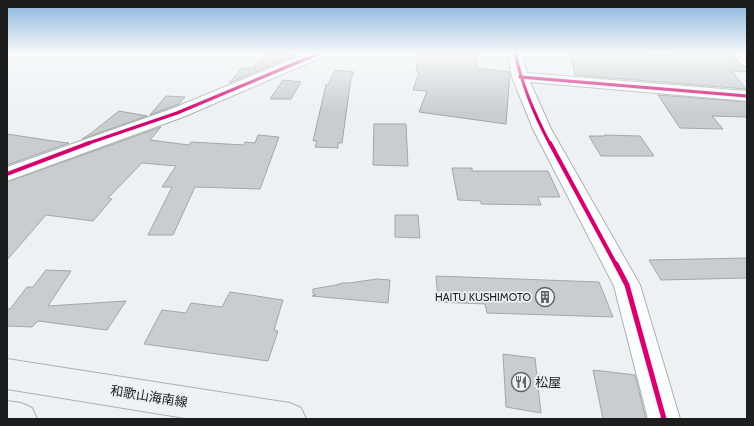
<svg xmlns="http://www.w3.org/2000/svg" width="754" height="426" font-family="Cabin,'Noto Sans JP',sans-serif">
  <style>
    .building { fill: #cacdd0; stroke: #a4a7aa }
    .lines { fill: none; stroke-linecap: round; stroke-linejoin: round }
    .street-casing { stroke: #adb0b2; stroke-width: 2 }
    .secondary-casing { stroke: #adb0b2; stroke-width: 2 }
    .street { fill: #fcfdfd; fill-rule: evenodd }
    .secondary { fill: #eff2f4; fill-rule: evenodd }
    .cycleway-far2-casing { stroke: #eaf1f7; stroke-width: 5 }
    .cycleway-far1-casing { stroke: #eaf1f7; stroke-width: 6 }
    .cycleway-casing { stroke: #eaf1f7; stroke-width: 8 }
    .cycleway-far2 { stroke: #d6006c; stroke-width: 3 }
    .cycleway-far1 { stroke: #d6006c; stroke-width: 4 }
    .cycleway { stroke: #d6006c; stroke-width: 5 }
    .labels { text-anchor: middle; stroke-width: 3.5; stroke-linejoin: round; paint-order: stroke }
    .poi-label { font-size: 11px; fill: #1b1d1f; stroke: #eaf1f7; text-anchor: end }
    .near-poi-label { font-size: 13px; fill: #1b1d1f; stroke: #eaf1f7; text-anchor: start }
    .near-street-label { font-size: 13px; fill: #1b1d1f; stroke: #eaf1f7 }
  </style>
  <rect width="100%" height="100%" fill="#edf1f4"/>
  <path class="building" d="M266,53H298L295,56L229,83L242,68H253Z
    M419,53H477V68L510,72L506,124L419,112L427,91L413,90L419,72H416Z
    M571,53H640L671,55L669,53H731L741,66L747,67V72L732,71L746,89L575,75Z
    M335,70L354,72L351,78L342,143H338V148L315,147L317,141H313L326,85H328Z
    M283,80L301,82L291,99H270Z
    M658,95L747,102V117L712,116L723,129L680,128Z
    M166,96L185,97L179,104L150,115Z
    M119,111L147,116L82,139L90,134Z
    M374,124H406L408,166L373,165Z
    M161,127L150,140L189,145L191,142L244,145L245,142L255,143L258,135L279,137L260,189L195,187L173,235H148L172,187H162L176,166L142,163L108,198L112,199L93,221L46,215L7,260V182Z
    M7,134L60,142L69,143L7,165Z
    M604,135L640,136L654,156H601L589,136H605Z
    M452,168H472V171H548L560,197H538L541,205L481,204V201L458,200Z
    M395,215H418L420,238L395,237Z
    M747,258V278L661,280L649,260Z
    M46,270L71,271L48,306L126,301L107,330L38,321L32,327L7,326V309H10L27,287H33Z
    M436,276L599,282L613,317L487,313L485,304L438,302Z
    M377,279L390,280L388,303L312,296L316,295L313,294V289L336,285L342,283H349Z
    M230,292L283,300L274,330L278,331L268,361L144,344L162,310L186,313L191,303L222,307Z
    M503,354L535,358L541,413L506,407Z
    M593,370L635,375L646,419H603Z"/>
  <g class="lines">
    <g class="street-casing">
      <path id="street" d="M307,53H327L325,56L183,117L7,181V167L171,109Z
        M508,53H522L527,73L747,91V101L530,82L551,129L640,285L680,419H648L614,286L533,129L512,77Z
        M732,53H747V66L742,65Z"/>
    </g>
    <g class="secondary-casing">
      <path id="secondary" d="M7,359L290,403L301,408L306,419H191L7,389Z
        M7,401L21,403L32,408L37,419H7Z"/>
    </g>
    <use href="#street" class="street"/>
    <use href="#secondary" class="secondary"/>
    <g class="cycleway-far2-casing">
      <path id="cycleway-far2" d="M515,53C522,85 535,116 550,144
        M520,77L747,96
        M86,144L177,113L320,53"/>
    </g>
    <g class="cycleway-far1-casing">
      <path id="cycleway-far1" d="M550,143L616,265
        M7,174L89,143"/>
    </g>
    <g class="cycleway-casing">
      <path id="cycleway" d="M616,264L627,285L664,419"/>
    </g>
    <use href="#cycleway-far2" class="cycleway-far2"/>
    <use href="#cycleway-far1" class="cycleway-far1"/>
    <use href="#cycleway" class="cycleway"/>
  </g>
  <linearGradient id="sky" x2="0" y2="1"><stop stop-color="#86b3dc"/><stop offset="0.47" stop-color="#f7f9fa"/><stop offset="1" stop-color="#f7f9fa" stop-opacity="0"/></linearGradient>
  <rect width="754" height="113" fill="url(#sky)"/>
  <defs>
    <g id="building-ring" transform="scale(1)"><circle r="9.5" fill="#eaf1f7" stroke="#64676a" stroke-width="1.5"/><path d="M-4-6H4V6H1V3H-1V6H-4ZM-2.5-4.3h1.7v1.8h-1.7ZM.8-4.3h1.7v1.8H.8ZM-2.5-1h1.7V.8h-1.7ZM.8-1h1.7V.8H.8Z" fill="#64676a"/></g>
    <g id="restaurant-ring" transform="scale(1)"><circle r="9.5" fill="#eaf1f7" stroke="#64676a" stroke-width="1.5"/><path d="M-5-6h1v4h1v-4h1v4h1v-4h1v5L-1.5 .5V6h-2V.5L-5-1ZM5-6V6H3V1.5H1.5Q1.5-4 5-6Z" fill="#64676a"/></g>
  </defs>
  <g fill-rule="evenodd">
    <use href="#building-ring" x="545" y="297"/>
    <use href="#restaurant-ring" x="521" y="382"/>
  </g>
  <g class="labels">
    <g class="poi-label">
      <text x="531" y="301">HAITU KUSHIMOTO</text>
    </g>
    <g class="near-poi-label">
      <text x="535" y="387">松屋</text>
    </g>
    <g class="near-street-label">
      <text transform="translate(149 396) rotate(9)" y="5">和歌山海南線</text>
    </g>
  </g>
  <rect width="754" height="426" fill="none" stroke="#1b1d1f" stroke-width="16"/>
</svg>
